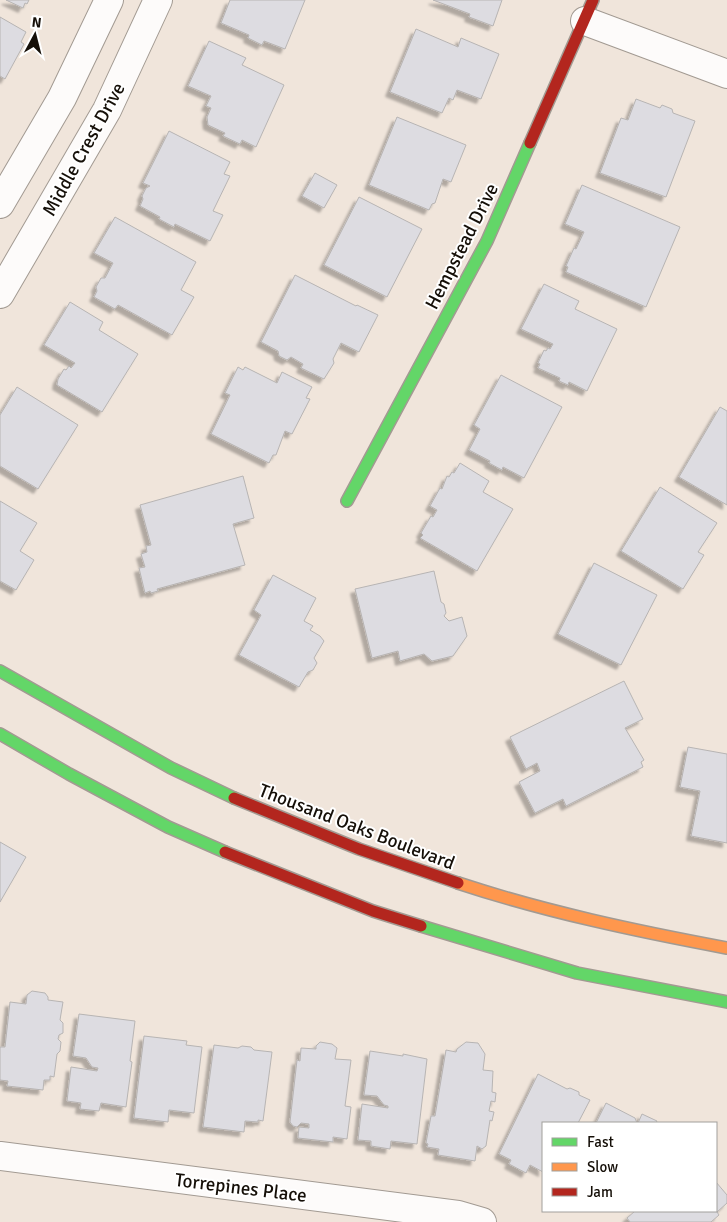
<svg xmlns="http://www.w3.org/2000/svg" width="727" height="1222" font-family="Signika,sans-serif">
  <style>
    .building { fill: #dddce1; stroke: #b7b4b3; filter: url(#shadow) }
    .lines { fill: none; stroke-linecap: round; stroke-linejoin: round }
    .street-casing { stroke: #a29a92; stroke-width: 30 }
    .fast-casing { stroke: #a29a92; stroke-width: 14 }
    .slow-casing { stroke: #a29a92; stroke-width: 14 }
    .jam-casing { stroke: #a29a92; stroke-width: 14 }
    .street { stroke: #fdfbfa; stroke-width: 28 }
    .fast { stroke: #63d668; stroke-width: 11 }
    .slow { stroke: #ff974d; stroke-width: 11 }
    .jam { stroke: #b3261e; stroke-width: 11 }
    .labels { text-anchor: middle; stroke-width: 4; stroke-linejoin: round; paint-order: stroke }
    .street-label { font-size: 19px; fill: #150f08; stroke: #fff }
  </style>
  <defs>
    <filter id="shadow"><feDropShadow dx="-4.5" dy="4.5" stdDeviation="1" flood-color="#0004"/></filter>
  </defs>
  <rect width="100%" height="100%" fill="#f0e5db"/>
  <path class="building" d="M6,0H29L27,4L25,3L23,8Z
    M230,0H305L285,49L264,41L262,45L248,38L249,35L221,23Z
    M433,0H502L493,26L469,17L470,14Z
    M0,17L26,32L21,42L24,44L5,79L0,76Z
    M416,29L458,47L461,38L499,54L481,99L457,90L453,100L449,98L442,113L390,92Z
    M209,41L246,58L242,65L284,85L256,147L242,140L240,144L223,136L225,133L208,125L207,117L211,108L206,106L211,96L188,86Z
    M636,99L660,108L662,105L672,109L673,113L695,121L666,197L600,173L621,118L628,120Z
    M397,117L466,145L451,182L443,179L435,203L432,204L429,210L369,185Z
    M169,131L230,162L224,174L230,176L213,211L223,215L210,241L175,224L174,227L159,219L160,217L140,206L143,199L142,196L146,188L150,186L143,183Z
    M315,173L337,185L324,208L302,196Z
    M582,185L680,227L646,307L566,272L568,267L566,266L574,248L576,249L584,232L565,224Z
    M359,197L422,229L387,297L324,265Z
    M115,217L196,262L181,290L194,297L172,335L118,305L115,309L94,297L97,291L96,287L101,278H105L113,263L94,253Z
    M295,275L356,306L357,305L378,315L359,352L341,343L333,359L334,363L324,379L301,368L303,364L291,357L287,360L279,356L278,351L261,342Z
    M544,284L579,301L575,309L617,329L587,391L569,382L568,385L559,381L560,378L538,368L540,364L538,363L544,350L546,351L548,348L550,349L553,344L521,329Z
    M70,302L103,322L99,330L138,354L102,412L57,385L58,379L64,369L66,370L69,366L71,368L75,363L44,345Z
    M238,367L243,370L245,367L277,383L282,372L312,387L306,398L310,399L292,434L285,431L276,455H273L269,463L211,434L230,395L225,393Z
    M501,375L562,407L524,478L503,467L502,470L489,463L490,461L469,450L480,429L474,425Z
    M17,387L78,425L38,489L0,466V415Z
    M720,407L727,411V505L679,477Z
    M460,463L489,481L483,492L513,509L477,571L420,538L423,535L421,533L431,516L433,517L437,510L430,506L440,488L442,489L447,476L449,477L452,472L454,473Z
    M243,476L254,518L233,524L245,565L157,589L158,591L151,593L150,591L145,593L139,568L145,567L141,554L147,552L146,546L151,545L140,505Z
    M660,487L717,523L698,552L704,555L683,589L621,551Z
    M0,501L37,523L20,551L34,560L16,590L0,581Z
    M594,563L657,595L621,665L558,634Z
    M434,571L441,602L444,604L446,613L444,616L449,621L462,617L467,636L453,656L432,661L424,654L400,661L398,651L372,658L355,589Z
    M273,575L316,598L304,621L313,626L310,630L320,636L324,641L314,658L317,663L313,670L308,672L299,687L239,655L261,615L254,610Z
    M624,681L643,719L625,728L644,760L641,762L643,767L566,806L563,799L535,813L519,782L540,771L537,763L526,769L510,737Z
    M688,747L727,754V843L691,836L700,791L680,787Z
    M0,842L26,857L0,902Z
    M32,991L45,993L48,997V1000L63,1002L60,1020L63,1023V1033L59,1035L58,1039L61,1042L60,1051L57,1054L54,1077L50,1076V1080H44L43,1090L7,1086L8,1081L0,1080V1047H5L10,1002L26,1004L27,995Z
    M79,1014L135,1021L130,1061L132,1062L126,1107L101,1103L99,1111L80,1109L81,1103L67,1101L71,1067L97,1071L98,1068L92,1067L86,1058L73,1056Z
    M144,1036L187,1041L186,1045L202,1047L194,1113L169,1110L168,1122L134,1118Z
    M320,1042L332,1044L337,1048L335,1059L351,1060L345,1106L351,1107L347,1139L333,1137V1142L298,1138L299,1127L309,1128V1124L301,1123L297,1127L293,1126L290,1122L297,1060L300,1061L301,1048L316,1049V1046Z
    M466,1042L478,1043L485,1054L483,1070L493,1071L492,1092L496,1093L495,1102L491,1101L489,1111L494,1112L492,1121L490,1120L486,1146L482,1149L477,1146L475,1161L438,1155L439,1149L427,1147L428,1144L426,1143L431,1116H435L446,1050L456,1052L457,1049Z
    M214,1045L238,1048L242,1046L251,1047L254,1050L272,1052L263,1121L258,1120V1122L245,1121L244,1132L203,1127Z
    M370,1051L403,1056V1054L427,1059L417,1144L391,1141L390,1149L371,1146V1141L358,1140L362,1104L388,1108V1106L384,1105L377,1096L364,1095Z
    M538,1074L567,1089L570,1088L579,1092V1095L590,1100L578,1123H543V1172L530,1165L526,1173L509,1164L511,1160L499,1154Z
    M606,1103L635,1118L637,1123H596Z
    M642,1114L657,1121L656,1123H638Z
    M716,1182L727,1195V1203L717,1212L719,1215L711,1222H630L627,1218L635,1211H716Z"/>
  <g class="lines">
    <g class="street-casing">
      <path id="street" d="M585,21L727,74
        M0,204L62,98L109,0
        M0,294L107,110L158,0
        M0,1156L458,1215L482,1222"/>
    </g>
    <g class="fast-casing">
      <path id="fast" d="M347,501L487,241L530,143
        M0,671L171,768L234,798
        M0,734L69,774L168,827L225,852
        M421,926L577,973L727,1002"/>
    </g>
    <g class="slow-casing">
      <path id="slow" d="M458,883C546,912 636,931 727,948"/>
    </g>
    <g class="jam-casing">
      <path id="jam" d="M530,143L593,0
        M234,798L359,849L458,883
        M225,852L373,911L421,926"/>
    </g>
    <use href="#street" class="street"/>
    <use href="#fast" class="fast"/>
    <use href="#slow" class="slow"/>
    <use href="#jam" class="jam"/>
  </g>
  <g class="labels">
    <g class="street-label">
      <text transform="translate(83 149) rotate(-61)" y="7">Middle Crest Drive</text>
      <text transform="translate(461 246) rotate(-63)" y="7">Hempstead Drive</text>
      <text transform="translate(357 826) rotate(21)" y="7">Thousand Oaks Boulevard</text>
      <text transform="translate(241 1187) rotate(7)" y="7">Torrepines Place</text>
    </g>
  </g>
  <rect x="542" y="1122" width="175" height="90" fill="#ffffff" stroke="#a19f9c"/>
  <rect x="552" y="1138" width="25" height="8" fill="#63d668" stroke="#a19f9c"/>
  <text x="587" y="1147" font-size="15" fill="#150f08">Fast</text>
  <rect x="552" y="1163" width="25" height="8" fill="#ff974d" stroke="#a19f9c"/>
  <text x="587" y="1172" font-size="15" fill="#150f08">Slow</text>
  <rect x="552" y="1188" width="25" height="8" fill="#b3261e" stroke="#a19f9c"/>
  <text x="587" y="1197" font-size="15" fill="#150f08">Jam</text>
  <g transform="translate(35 35) rotate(7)" stroke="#ffffff" stroke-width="4" paint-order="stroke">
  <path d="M0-4L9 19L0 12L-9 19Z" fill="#150f08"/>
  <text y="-8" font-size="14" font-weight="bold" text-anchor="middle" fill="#150f08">N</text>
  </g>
</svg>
